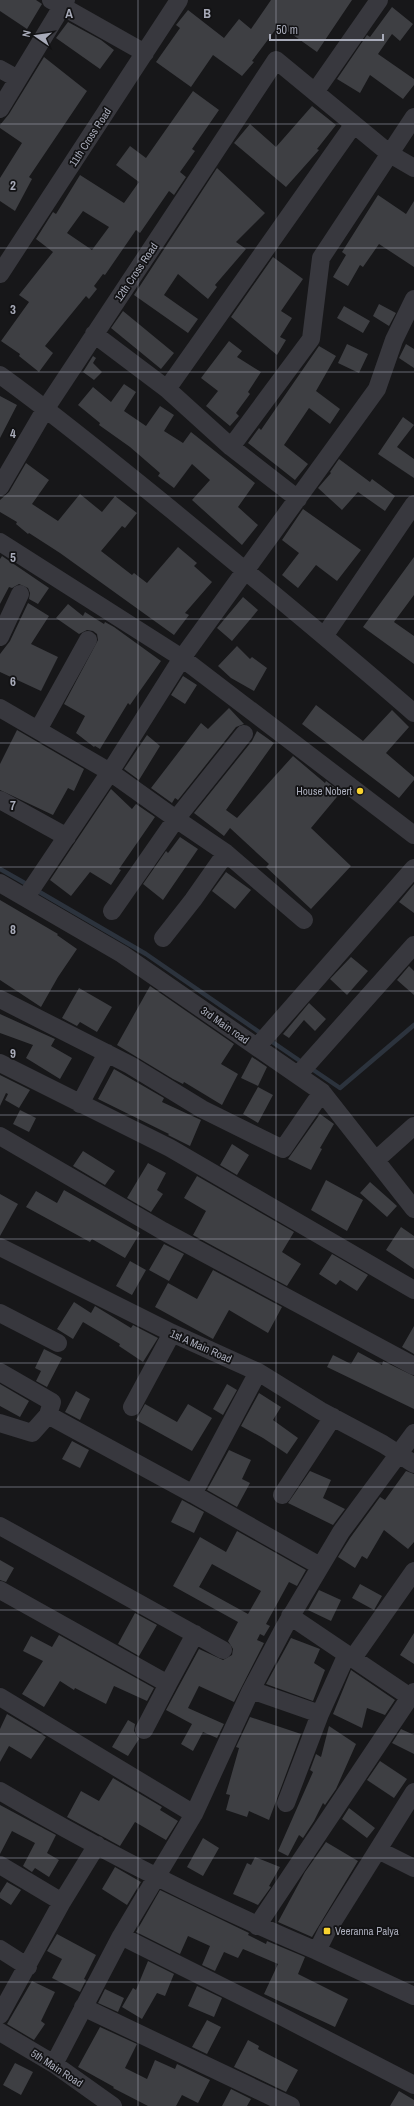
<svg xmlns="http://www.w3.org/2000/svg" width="414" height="2106" font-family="'Archivo Narrow',sans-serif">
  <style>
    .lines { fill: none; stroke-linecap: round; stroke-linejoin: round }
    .stream { stroke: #2c333d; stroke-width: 4.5 }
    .building { fill: #3e3f43; fill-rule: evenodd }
    .minor { stroke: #38383e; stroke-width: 18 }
    .grid { fill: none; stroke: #a8abb9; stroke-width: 1; stroke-opacity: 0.55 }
    .poi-dot { fill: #f8d22f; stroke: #121214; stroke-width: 1.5 }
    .labels { text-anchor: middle; stroke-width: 3.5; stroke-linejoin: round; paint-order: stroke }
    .street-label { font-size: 11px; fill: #a8abb9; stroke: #121214 }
    .poi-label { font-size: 11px; fill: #a8abb9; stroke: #121214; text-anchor: end }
    .grid-label { font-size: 13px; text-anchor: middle; font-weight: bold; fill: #a8abb9; stroke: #121214; stroke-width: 3.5; stroke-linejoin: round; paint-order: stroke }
  </style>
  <rect width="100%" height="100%" fill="#171719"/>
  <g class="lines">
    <path class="stream" d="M0,869L30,886
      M36,890L146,954L262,1034
      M268,1039L303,1063
      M309,1067L340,1088L414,1025"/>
  </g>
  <path class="building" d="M0,0H36L42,4L27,29L0,11Z
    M271,0H352L317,52L279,25L252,61L254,62L242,76L213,55L191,87L156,62L180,28L176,25L188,10L224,38L239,19L251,29Z
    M392,7L413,24L400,41L392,34L378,54L414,79V85L403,99L370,75L360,93L337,79L367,35L370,37Z
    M68,22L101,40L114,50L100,69L56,38Z
    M44,57L87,91L29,177L32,179L15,211L0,201V178L22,143L0,128V125L9,114Z
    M193,91L219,110L192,149L195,151L180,172L186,177L174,195L169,191L140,233L136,230L105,275L103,274L94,286L97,289L89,299L86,296L45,346L53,353L39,372L19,356L20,354L1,341L29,302L19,295L53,252L36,239L53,212L56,214L80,175L124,203L139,182L116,165L130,146L146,158ZM83,211L109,227L92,250L67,233Z
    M312,106L336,125L317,149L319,150L286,187L234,143L250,124L276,147Z
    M217,168L265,213L236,242L246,249L215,285L217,287L208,299L178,274L164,295L198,319L188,333L134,295Z
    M378,195L406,214L414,201V267L379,244L363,267L360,265L348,286L333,277L346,255L342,252Z
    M273,257L303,279L281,311L292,318L280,337L286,340L277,355L231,317Z
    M379,304L396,313L389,326L373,316Z
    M344,306L370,321L363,333L337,318Z
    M123,311L174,353L161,369L111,328Z
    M229,341L242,351L237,357L261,372L248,392L250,394L236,413L239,416L230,426L206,406L218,391L201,378Z
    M347,344L368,354L359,373L338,363Z
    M406,344L414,349V368L399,358Z
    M319,346L336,356L316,391L340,409L330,424L309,408L284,445L308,464L295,480L248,443L259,428L261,430Z
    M93,356L96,358L93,363L102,372L94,380L83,372Z
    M124,384L136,392L124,411L146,426L160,406L174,415L164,431L183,443L191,432L255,483L238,507L258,525L242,545L192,500L210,480L192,464L174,488L158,476L160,473L130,447L99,425L100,423L78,405L93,387L111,402Z
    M0,396L17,405L0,438Z
    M403,417L414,425L397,447L414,459V478L378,454Z
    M339,459L370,482L372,479L395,496L385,511L358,492L342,510L318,488L331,473L330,472Z
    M26,463L49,480L32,504L58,521L80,494L102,512L115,496L137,513L125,528L122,526L101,551L132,575L134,573L147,583L178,547L197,563L194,566L212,582L185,613L189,615L174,635L60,553L29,533L28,534L16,524L17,522L0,512V500L9,492Z
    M303,509L361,550L337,581L316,565L298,588L282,575L299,553L282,540Z
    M2,556L49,588L38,604L29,599L30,593L28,588L19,584L12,588L9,587L0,604V559Z
    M414,557V595L394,622L414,636V664L363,627Z
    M243,597L258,610L232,641L217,628Z
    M28,603L49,616L31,644L58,657L41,691L0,672V654L10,641Z
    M68,604L83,616L85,612L104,624L105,622L114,627L161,661L130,705L128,703L100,749L95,746L94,747L76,733L85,716L64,704L98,640L97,634L93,631L87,630L79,634L56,618Z
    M237,646L250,659L252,657L267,668L254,691L231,678L218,666Z
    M183,676L197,685L185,704L171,695Z
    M316,705L363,741L392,710L409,727L386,753L414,777V780L399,798L302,724Z
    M229,708L244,724L236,727L178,800L175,798L172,803L151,788L201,723L208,729Z
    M17,730L84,769L74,791L68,788L53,815L0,790V764Z
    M257,731L274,743L226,810L237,818L293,756L325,783L326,781L341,792L311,828L351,866L311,909L266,867L269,864L230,828L224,836L194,813L252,741Z
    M147,735L160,746L139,780L124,769Z
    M111,789L132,809L136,804L155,817L119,869L121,870L111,885L90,872L71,896L50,880Z
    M180,837L198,849L163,900L143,884L166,851L168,853Z
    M226,872L251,890L235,909L212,891Z
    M414,884V913L399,902Z
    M0,900L58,934L57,935L77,949L58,977L41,1007L0,980Z
    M351,957L368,971L347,995L330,979Z
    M409,966L414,971V995L397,980Z
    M150,986L234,1044L221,1064L238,1074L222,1105L184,1082L183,1084L173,1079L117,1045Z
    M79,988L112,1007L97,1032L80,1022L77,1026L62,1018Z
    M309,1003L326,1019L315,1031L304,1020L289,1038L283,1034Z
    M0,1014L55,1039L51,1046L72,1058L60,1079L26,1058L33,1045L0,1033Z
    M252,1057L267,1067L258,1086L241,1078Z
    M114,1069L164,1098L162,1102L201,1120L190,1146L168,1135L169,1134L98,1099Z
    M0,1075L30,1090L19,1108L5,1100L8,1094L6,1093L0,1106Z
    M258,1087L273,1095L258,1123L243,1114Z
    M20,1110L36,1118L29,1132L13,1124Z
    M320,1114L334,1124L320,1148L322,1149L311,1170L288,1159Z
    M232,1144L249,1155L237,1175L220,1165Z
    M83,1151L115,1171L105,1185L73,1166Z
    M148,1163L166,1173L157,1190L163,1194L151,1212L127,1198Z
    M197,1176L294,1232L282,1252L301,1264L287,1286L193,1235L206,1211L184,1198Z
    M326,1180L363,1200L347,1231L311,1210Z
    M370,1182L397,1206L387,1217L360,1193Z
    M64,1190L140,1233L125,1258L92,1239L90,1242L26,1207L36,1191L57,1203Z
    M0,1194L18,1204L0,1236Z
    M401,1227L414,1236V1269L386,1250Z
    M164,1244L184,1254L169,1281L149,1270Z
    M332,1254L368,1275L357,1291L340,1280L336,1285L319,1274Z
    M130,1261L146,1270L132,1295L116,1286Z
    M213,1270L282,1307L268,1333L229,1310L213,1339L155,1307L168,1283L197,1299Z
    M74,1302L91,1313L95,1306L131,1328L133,1325L158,1338L143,1362L119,1346L120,1344L83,1322L73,1339L57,1329Z
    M414,1326V1354L402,1347Z
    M44,1349L62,1358L47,1387L36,1381L41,1371L35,1368Z
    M358,1352L382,1365L383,1361L414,1376V1409L327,1367L333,1355L351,1364Z
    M0,1384L29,1401L20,1417L0,1406Z
    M227,1384L237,1390L223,1415L213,1409Z
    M76,1391L90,1399L80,1420L65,1412Z
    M259,1393L281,1407L273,1420L298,1438L287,1454L263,1438L241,1426Z
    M145,1404L177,1422L188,1404L212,1418L192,1451L136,1420Z
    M72,1441L89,1450L80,1468L62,1459Z
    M229,1450L251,1460L242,1479L250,1483L237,1507L207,1490Z
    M310,1471L331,1480L323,1498L345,1509L333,1525L288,1503Z
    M406,1471L414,1474V1542L408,1549L384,1530L367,1559L362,1556L355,1568L338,1557L350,1538L380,1497L385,1500Z
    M182,1500L204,1512L194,1533L171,1522Z
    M237,1531L306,1570L297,1586L289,1582L266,1624L270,1626L264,1636L260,1634L257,1640L264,1643L234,1702L199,1686L188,1708L224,1724L217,1738L203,1732L193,1751L181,1744L192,1724L166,1710L199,1649L223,1660L232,1655L233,1649L228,1641L238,1622L173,1586L200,1537L226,1552ZM212,1564L261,1591L248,1614L199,1587Z
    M0,1560L14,1568L6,1582L0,1580Z
    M360,1584L382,1596L374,1610L352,1598Z
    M319,1590L341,1600L331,1621L308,1610Z
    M135,1613L157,1625L139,1656L118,1644Z
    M414,1633V1664L400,1655Z
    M59,1635L154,1688L147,1701L114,1686L106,1704L75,1688L74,1690L60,1681L44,1707L22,1694L43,1661L23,1651L31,1636L52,1647Z
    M291,1638L320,1649L314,1663L325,1670L313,1701L266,1684Z
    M351,1670L395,1700L385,1715L367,1708L362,1728L333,1714Z
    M7,1714L46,1737L31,1759L9,1746L0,1762V1729Z
    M250,1717L301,1734L269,1820L249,1811L247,1817L226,1810L230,1795L226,1794L239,1748L236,1747Z
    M128,1720L135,1724L134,1731L139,1739L128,1756L112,1747Z
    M329,1726L356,1744L336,1789L325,1805L323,1803L314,1821L303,1838L299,1835L288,1856L278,1851L313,1772L310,1770L316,1754L321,1757Z
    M401,1729L414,1735V1754L392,1743Z
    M380,1761L407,1779L394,1798L367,1780Z
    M113,1778L162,1807L160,1810L178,1821L166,1840L135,1822L120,1846L67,1817L81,1791L99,1801Z
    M0,1805L56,1835L47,1853L59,1860L49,1877L35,1868L32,1872L23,1866L35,1843L12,1831L0,1854Z
    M349,1808L375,1828L367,1838L342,1819Z
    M203,1838L219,1848L203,1876L187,1867Z
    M326,1842L358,1861L312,1937L278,1922L305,1872Z
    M255,1857L280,1867L269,1886L271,1887L258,1905L233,1894L247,1863L251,1865Z
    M115,1867L141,1882L127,1905L102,1889Z
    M7,1882L21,1890L11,1905L0,1898V1893Z
    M160,1890L249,1933L248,1935L266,1944L267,1941L305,1957L298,1974L348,1999L335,2027L264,1994L278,1964L243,1949L238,1958L224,1952L215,1971L202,1965L210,1946L188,1936L180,1954L136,1932Z
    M57,1934L96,1955L84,1979L86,1980L80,1992L52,1978L62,1959L47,1951Z
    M148,1961L174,1974L165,1996L157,1993L142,2019L122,2007L133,1988L136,1990Z
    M32,1981L55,1992L41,2021L45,2024L34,2040L7,2024Z
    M197,1986L222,1998L214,2017L188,2006Z
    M105,1989L124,1998L118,2012L98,2003Z
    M207,2020L221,2027L207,2054L192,2047Z
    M100,2027L137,2044L125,2068L147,2079L155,2060L175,2069L177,2064L210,2080L198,2103L182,2095L176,2106H148L113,2088L114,2087L78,2067Z
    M248,2040L259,2046L258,2049L298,2070L286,2092L234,2067Z
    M15,2063L33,2072L21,2095L3,2085Z
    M231,2089L251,2099L247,2106H222Z
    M399,2091L414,2100V2106H390Z"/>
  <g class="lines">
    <path class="minor" d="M51,0L145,53
      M0,69L18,79
      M315,92L379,0
      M0,109L66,0
      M0,274L179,0
      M94,334L167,389L231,447L298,499
      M0,375C60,418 116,465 173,511C254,578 335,644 414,713
      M167,389L354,124
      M231,447L311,339L321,258L414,117
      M0,487L46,408L276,60L390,154L414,168
      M0,542L182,658L414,835
      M325,635L414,504
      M0,637L20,594
      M0,708L110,772L176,819L112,911
      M38,730L88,640
      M244,734L176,819L226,853L304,920
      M0,800L67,837
      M0,883L122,954L322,1092L414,1209
      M26,897L110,772L182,658L377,389L394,340L414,299
      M163,938L193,900L226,853
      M0,999L130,1065L202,1109L283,1149L322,1092
      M257,1047L414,868
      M0,1063L170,1148L414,1290
      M298,1075L414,945
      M80,1104L107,1053
      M0,1136L163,1231L414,1366
      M376,1160L414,1126
      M0,1247L172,1333L258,1372L321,1411L383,1444L414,1464
      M0,1313L58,1343
      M0,1372L52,1402L48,1415L193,1494
      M258,1372L193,1494L320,1566
      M132,1407L172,1333
      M0,1423L32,1433L48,1415
      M282,1495L333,1417
      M0,1526L223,1650
      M0,1590L168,1684L195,1634
      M290,1616L410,1697L414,1692
      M353,1658L414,1571
      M251,1690L320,1714L347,1654
      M0,1697L194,1814
      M144,1730L168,1684
      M0,1791C103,1852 206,1904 317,1951L327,1931L414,1792
      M286,1803L320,1714
      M378,1850L414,1868
      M0,1865L62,1902
      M257,1926L410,1697
      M121,1936L277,2014L414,2085
      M0,1949L28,1967
      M317,1951L414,1996
      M83,2007L291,2106
      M0,2015L62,1902L97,1845
      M0,2032L54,2064L113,2106
      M54,2064L121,1936L194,1814L250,1692L285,1626L341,1532L414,1433"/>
  </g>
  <path class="grid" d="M138,0V2106M276,0V2106M0,124H414M0,248H414M0,372H414M0,496H414M0,619H414M0,743H414M0,867H414M0,991H414M0,1115H414M0,1239H414M0,1363H414M0,1487H414M0,1610H414M0,1734H414M0,1858H414M0,1982H414"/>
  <g class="poi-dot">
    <circle cx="360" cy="791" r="4"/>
    <rect x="323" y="1927" width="8" height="8" rx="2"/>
  </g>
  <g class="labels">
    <g class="street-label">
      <text transform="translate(90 137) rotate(-57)" y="4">11th Cross Road</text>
      <text transform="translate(136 272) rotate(-56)" y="4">12th Cross Road</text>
      <text transform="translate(225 1025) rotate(35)" y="4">3rd Main road</text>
      <text transform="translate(201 1346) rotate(24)" y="4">1st A Main Road</text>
      <text transform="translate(57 2068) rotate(33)" y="4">5th Main Road</text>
    </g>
    <g class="poi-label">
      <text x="352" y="795">House Nobert</text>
      <text x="335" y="1935" text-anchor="start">Veeranna Palya</text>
    </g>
  </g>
  <g class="grid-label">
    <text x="69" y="18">A</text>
    <text x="207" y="18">B</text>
    <text x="13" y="190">2</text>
    <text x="13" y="314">3</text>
    <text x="13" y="438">4</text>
    <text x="13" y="562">5</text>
    <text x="13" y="686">6</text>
    <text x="13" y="810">7</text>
    <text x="13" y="934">8</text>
    <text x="13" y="1058">9</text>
  </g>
  <g transform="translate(36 36) rotate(283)" stroke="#121214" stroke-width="3" paint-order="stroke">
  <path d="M0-3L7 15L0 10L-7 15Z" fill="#a8abb9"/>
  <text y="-6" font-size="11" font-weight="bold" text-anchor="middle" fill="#a8abb9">N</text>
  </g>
  <path d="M270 34v6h113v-6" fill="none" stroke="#a8abb9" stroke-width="2"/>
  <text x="276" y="34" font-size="12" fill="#a8abb9" stroke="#121214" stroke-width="3" paint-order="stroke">50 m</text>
</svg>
